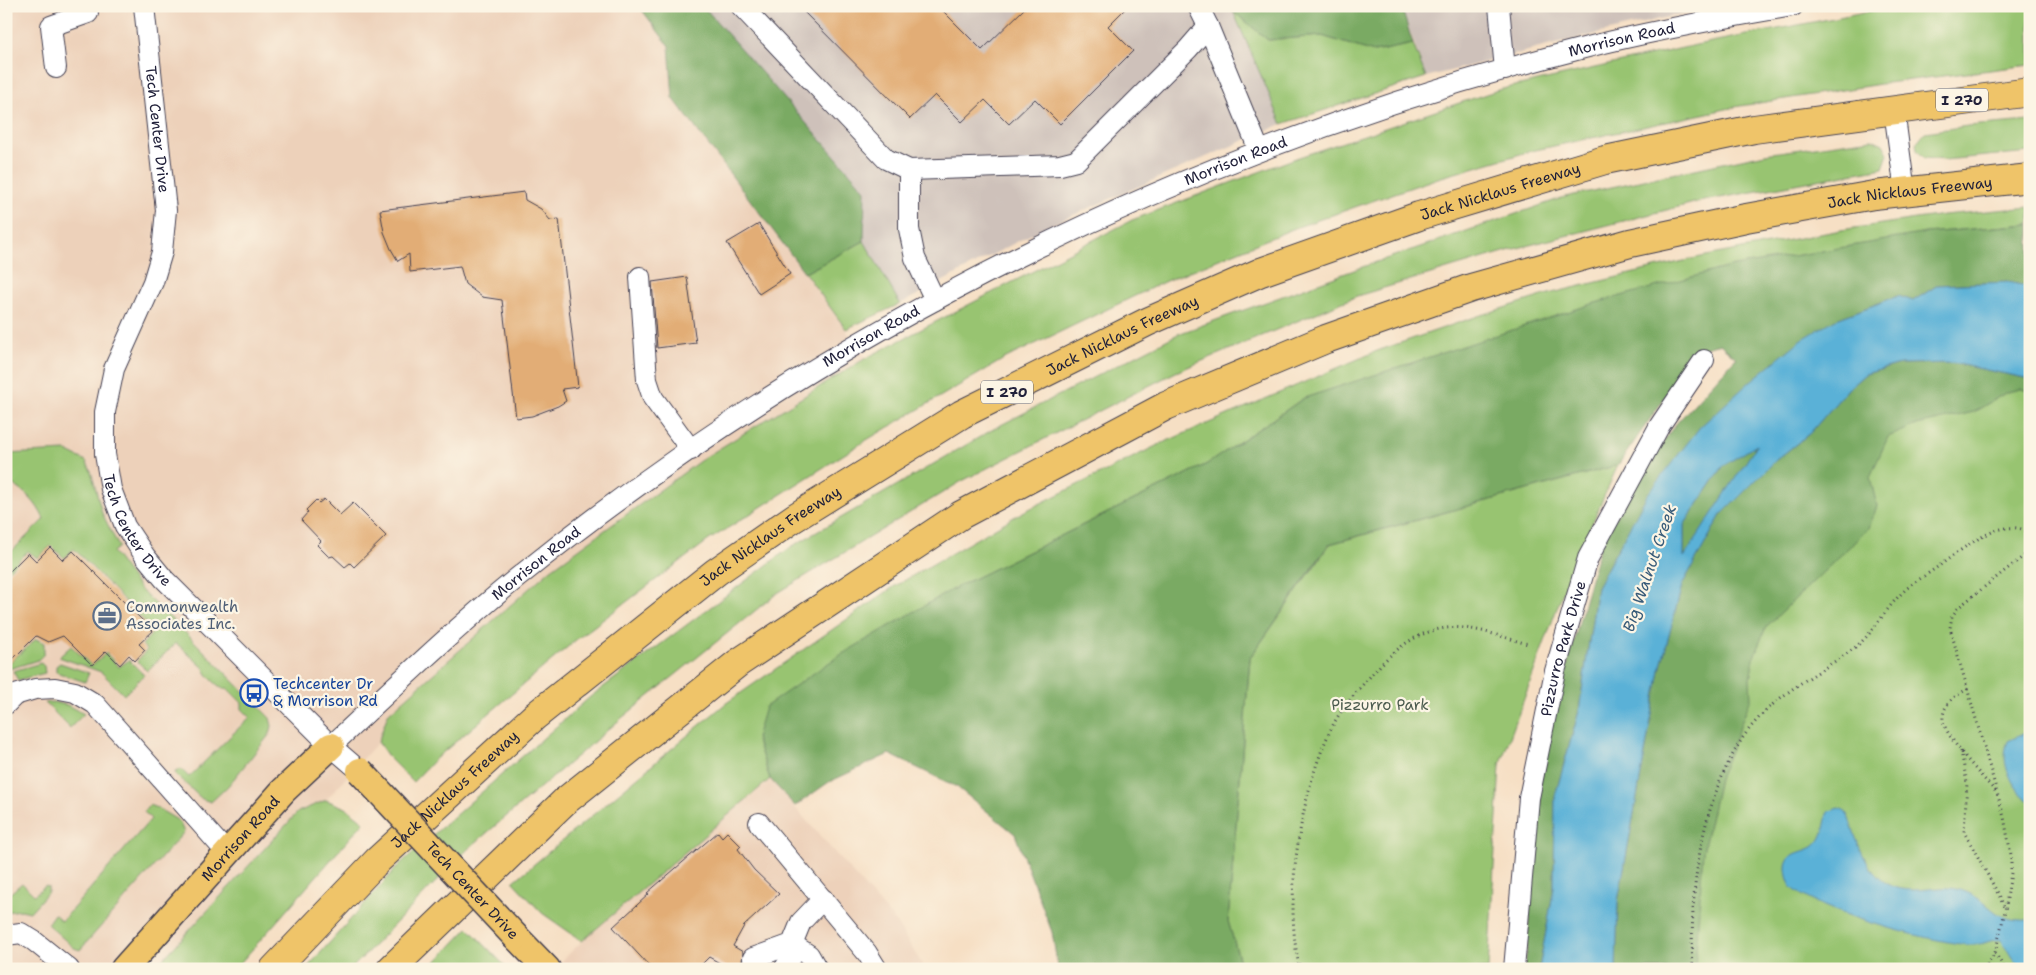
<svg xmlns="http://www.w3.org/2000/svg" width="2036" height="975" font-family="'Shantell Sans',sans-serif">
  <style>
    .built { fill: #edd1ba }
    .industrial { fill: #cec1ba }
    .green { fill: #98c471; stroke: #5d7356 }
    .forest { fill: #7aaa63; stroke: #4e664f }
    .water { fill: #5ab1d7; stroke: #3e6a89; fill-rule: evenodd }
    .building { fill: #e2ad76 }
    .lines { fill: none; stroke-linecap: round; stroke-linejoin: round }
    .minor-casing { stroke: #423e50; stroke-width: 22 }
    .major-casing { stroke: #423e50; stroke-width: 29 }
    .highway-casing { stroke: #423e50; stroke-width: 30 }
    .path { stroke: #423e50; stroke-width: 3; stroke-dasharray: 1 4; stroke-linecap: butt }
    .minor { stroke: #fff; stroke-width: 20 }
    .major { stroke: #efc469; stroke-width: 26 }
    .highway { stroke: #efc469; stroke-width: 28 }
    .major-bridge-casing { stroke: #423e50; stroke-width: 29; stroke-linecap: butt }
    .major-bridge { stroke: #efc469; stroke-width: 26 }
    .labels { text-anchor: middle; stroke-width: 4.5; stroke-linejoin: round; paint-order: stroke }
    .shield { fill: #fcf5e5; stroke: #63616e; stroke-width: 1 }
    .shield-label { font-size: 14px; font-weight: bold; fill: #22223b }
    .street-label { font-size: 15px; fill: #22223b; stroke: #fcf5e5 }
    .service-label { font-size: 15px; fill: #4e5e75; stroke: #fcf5e5; text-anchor: start }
    .transit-label { font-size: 15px; fill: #164399; stroke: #fcf5e5; text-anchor: start }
    .park-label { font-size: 15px; fill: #4b5b4e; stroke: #fcf5e5 }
    .water-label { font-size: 16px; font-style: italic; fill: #385b79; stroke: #fcf5e5 }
  </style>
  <rect width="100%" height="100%" fill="#fcf5e5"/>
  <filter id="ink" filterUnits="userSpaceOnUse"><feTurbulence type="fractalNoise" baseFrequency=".02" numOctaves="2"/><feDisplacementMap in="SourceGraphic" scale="10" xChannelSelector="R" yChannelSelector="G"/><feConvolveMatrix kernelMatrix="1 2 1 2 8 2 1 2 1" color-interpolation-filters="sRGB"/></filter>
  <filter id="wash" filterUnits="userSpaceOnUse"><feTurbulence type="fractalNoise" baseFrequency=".0096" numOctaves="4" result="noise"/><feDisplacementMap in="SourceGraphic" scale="20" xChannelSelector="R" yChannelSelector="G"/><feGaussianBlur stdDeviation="1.12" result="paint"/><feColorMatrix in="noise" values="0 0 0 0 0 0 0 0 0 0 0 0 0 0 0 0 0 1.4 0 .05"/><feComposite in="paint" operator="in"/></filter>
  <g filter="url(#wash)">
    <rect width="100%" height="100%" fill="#f6dfc4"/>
    <path class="built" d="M6,6H639L669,46L673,98L805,273L866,358L704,458L550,570L388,714L378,742L326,800L298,812L154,969H6Z
      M770,779L895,921L925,969H554L582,941Z"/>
    <path class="industrial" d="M703,6H1231L1282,124L1039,230L900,304L864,241L865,190Z
      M1401,6H1725L1689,12L1563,42L1426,77Z"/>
    <path class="green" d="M1895,6H2030V65L1887,83L1740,106L1531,151L1438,178L1295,228L1168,280L1004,359L865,441L709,540L577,639L434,760L413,782L390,759L378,742L388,714L550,570L704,458L866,358L1132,220L1296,158L1498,90L1696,45Z
      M1233,11L1268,40L1322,36L1374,52L1413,44L1426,77L1282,124Z
      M2030,121V152L1944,160L1924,158L1917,150L1916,143L1925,132L1968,126Z
      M1872,139L1883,144L1888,154L1883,168L1698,202L1514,249L1357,296L1176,372L962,481L776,594L623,717L468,849L351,969H306L401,863L590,697L791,547L997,427L1178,334L1368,265L1565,197L1765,154Z
      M2030,207V224L1926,233L1304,398L1207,464L951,590L756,738L770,779L582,941L542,913L513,882L725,704L895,586L1021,513L1160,444L1377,351L1478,316L1552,293L1696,258L1841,230L1943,215Z
      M864,241L900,304L846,329L805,273Z
      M2030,346V969H1619L1720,455Z
      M66,451L86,461L91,471L102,513L119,547L113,552L141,590L181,628L270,718L272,726L270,734L228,786L211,802L202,799L176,775L175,772L181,769L189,777L250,717L242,709V703L227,688L223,689C216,684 206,676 204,668L176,643L147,671L137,661L147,650L142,645L154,631L74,549L64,558L51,546L37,558L28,551L6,573V557L44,519C36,502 26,492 10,483L6,486V454Z
      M1618,465L1568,578L1500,765L1488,969H1242L1228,921L1250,658L1330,544Z
      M36,639L44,643V654L38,660L6,670V666Z
      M71,646L92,666L106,653L119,667L129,660L144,675L124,695L101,672L59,657Z
      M41,663L44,666L45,673L18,680L13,671Z
      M60,663L89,673L85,682L56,672V666Z
      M53,702L67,705L84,714L70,728L45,703Z
      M326,800L346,808L364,822L235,969H154L298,812Z
      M149,805L157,808L179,821L184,832L80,950L74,948L47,924L54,914L62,921L151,819L144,812Z
      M22,883L34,895L45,886L48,887V892L30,912L21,910L6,912V897Z
      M468,928L508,969H429Z"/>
    <path class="forest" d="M639,6H703L865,190L864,241L805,273L673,98L669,46Z
      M1231,6H1401L1413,44L1374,52L1322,36L1268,40L1233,11Z
      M2030,224V287L2008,282L1938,285L1913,301L1898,296L1834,320L1618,548L1597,587L1579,711L1555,796L1554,888L1539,969H1525L1540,785L1545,746L1601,542L1640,475L1674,426L1736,358L1720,344L1698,350L1618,465L1329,544L1250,658L1228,921L1242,969H1058L1052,932L1015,834L957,787L889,754L829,782L795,806L770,779L756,738L765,707L837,657L951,590L1207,464L1304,398L1595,303L1729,267L1926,233Z
      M1953,363L2030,379V391L2021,389L2007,392L1974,412L1917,425L1888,437L1870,477L1877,506L1869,528L1766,627L1755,654L1750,679L1751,698L1719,779L1703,852L1695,969H1616L1618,901L1660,670L1682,585L1721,515L1776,460L1810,433L1848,389L1865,374L1900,364Z
      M1758,444L1684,558V525L1724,465Z"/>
    <path class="water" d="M2008,282L2030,287V379L1953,363L1900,364L1865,374L1848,389L1810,433L1776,460L1721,515L1682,585L1660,670L1618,901L1616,969H1539L1554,888L1555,796L1579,711L1597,587L1647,495L1700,427L1752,380L1801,340L1834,320L1898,296L1913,301L1938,285ZM1757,445L1684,557V525L1724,465Z
      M2025,733L2030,734V802C2012,787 1999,764 2008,741Z
      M1838,808L1844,810L1848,816C1860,848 1870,891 1914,890C1932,890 1948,884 1966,892C1995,904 1992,922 2030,920V969C2014,969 2009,950 2001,940C1991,939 1985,944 1975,945C1944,946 1809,910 1791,886C1788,882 1786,873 1786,868C1786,851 1805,853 1814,846C1825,838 1824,823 1828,812Z"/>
    <g id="blocks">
      <path class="building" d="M798,6H938L982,50L1027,6H1128L1108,26L1133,51L1060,124L1035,99L1009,124L985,100L962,122L935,95L910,119Z
        M524,192L525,200L541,209L550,220L559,219L578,387L562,389L566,401L558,406L532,416L516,418L502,300L482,297L465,284L460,266L410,272L409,254L398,261L391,249L384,232L380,210Z
        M759,224L790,274L759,294L727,243Z
        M687,277L696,343L657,348L652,282Z
        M324,499L340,515L353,503L386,536L354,567L350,563L345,567L333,556L329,557L317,545L321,541L301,520L308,512L306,510L316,500L319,503Z
        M50,547L63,560L73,551L153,631L139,644L145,650L135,661L129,655L120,665L106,651L92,665L63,636L48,642L36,636L6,666V575L28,553L36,561Z
        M718,832L722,837L727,832L741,846L738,849L754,870L779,894L744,926L733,946L743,952L742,962L749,969H730L709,957L697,969H652L613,927L649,894L647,893Z"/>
    </g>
  </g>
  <g filter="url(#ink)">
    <use href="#blocks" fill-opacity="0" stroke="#423e50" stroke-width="1"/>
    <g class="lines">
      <g class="minor-casing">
        <g id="minor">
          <path id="s1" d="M144,6L166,210L162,252L153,282L114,369L105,412V454L111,489L125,526L145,556L164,579L331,746L360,771"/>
          <path d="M741,6L886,159L909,170V229L915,258L935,300"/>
          <path d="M1198,6L1208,26"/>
          <path d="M1499,6L1505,70"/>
          <path d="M56,68L51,26L88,13L87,6"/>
          <path d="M1894,110L1905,192"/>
          <path d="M909,170L1060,165L1076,161L1188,49L1208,26L1259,150"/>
          <path d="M640,277L647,380L653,398L691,450"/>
          <path d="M6,704L15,695L35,689L55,688L75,692L95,704L227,853"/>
          <path id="s2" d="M331,746C392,689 452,631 517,578C829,326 1192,148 1580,49C1650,31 1722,18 1793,6"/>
          <path d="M759,823L867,953L877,969"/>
          <path d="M6,935L21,933L34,941L69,969"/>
          <path d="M753,958L792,944L801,922L823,899"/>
          <path d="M784,969L791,958L792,944L809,955L817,969"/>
          <path id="s3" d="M1514,969L1529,798L1555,671L1588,558L1660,425L1704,360"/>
        </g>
      </g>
      <g class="major-casing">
        <g id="major">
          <path d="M516,937L547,969"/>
          <path id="s4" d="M124,969L283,791L331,746"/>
        </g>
      </g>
      <g class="highway-casing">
        <g id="highway">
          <path id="s5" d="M274,969L378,860L535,716L716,572L794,518L962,414L1147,322L1261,272L1419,216L1605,160L1754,129L2030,92"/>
          <path id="s6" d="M391,969L564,802L738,663L961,515L1166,406L1326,339L1471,288L1630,243L1746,218L1874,195L2030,178"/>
        </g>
      </g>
      <path class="path" d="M2025,554L2030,564
        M1968,689C1956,695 1944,703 1943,717C1942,735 1983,777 1995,791
        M1961,751L1967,783L1964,832L2000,897L2005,910
        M1995,953L2005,969
        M1300,969C1282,900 1301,788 1333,725C1343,706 1360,688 1374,672C1392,652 1413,634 1440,629C1468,623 1501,637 1528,644
        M1693,969C1689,893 1700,804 1742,739C1759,713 1786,692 1812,676C1827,666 1845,656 1859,644C1876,629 1886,608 1903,592C1912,583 1925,576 1936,568C1953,556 1971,541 1990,533C2002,527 2019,525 2030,533
        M1984,969L1995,953L2005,911L2011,873V855L2004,817L1950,628L1952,616L1959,607L2030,551"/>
      <use href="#minor" class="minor"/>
      <use href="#major" class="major"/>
      <use href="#highway" class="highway"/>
      <g class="major-bridge-casing">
        <g id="major-bridge">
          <path id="s7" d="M360,771L516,937"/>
        </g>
      </g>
      <use href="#major-bridge" class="major-bridge"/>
    </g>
  </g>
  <defs>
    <g id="office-ring" transform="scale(1.4375)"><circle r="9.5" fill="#fcf5e5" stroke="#5c6f8a" stroke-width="1.5"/><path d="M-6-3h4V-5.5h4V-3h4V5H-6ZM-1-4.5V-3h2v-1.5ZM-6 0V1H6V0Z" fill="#5c6f8a"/></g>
    <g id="bus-ring" transform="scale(1.4375)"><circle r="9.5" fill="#fcf5e5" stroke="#1a4fb4" stroke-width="1.5"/><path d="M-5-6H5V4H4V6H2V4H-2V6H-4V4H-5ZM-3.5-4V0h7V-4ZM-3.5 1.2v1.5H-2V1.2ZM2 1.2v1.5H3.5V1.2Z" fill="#1a4fb4"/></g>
  </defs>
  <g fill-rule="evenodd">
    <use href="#office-ring" x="107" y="616"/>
    <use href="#bus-ring" x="254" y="693"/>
  </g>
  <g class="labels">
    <g class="shield">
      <rect x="1936" y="88.5" width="52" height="23" rx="4"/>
      <rect x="981" y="380.5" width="52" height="23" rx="4"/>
    </g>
    <g class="shield-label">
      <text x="1962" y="105">I 270</text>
      <text x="1007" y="397">I 270</text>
    </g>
    <g class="street-label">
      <text dy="5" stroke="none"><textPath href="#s2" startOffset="1490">Morrison Road</textPath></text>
      <text dy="5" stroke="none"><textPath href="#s1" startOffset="124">Tech Center Drive</textPath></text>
      <text dy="5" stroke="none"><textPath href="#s2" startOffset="1085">Morrison Road</textPath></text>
      <text dy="5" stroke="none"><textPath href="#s5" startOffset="1471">Jack Nicklaus Freeway</textPath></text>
      <text dy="5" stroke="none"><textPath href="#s6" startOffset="1740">Jack Nicklaus Freeway</textPath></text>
      <text dy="5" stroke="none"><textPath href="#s5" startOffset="1066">Jack Nicklaus Freeway</textPath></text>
      <text dy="5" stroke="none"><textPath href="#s2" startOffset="680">Morrison Road</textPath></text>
      <text dy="5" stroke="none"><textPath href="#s1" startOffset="544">Tech Center Drive</textPath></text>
      <text dy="5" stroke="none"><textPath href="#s5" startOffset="660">Jack Nicklaus Freeway</textPath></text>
      <text dy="5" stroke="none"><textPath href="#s2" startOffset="275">Morrison Road</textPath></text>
      <text dy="5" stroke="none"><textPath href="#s3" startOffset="325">Pizzurro Park Drive</textPath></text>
      <text dy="5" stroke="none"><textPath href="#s5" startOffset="255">Jack Nicklaus Freeway</textPath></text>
      <text dy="5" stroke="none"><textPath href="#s4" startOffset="175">Morrison Road</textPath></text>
      <text dy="5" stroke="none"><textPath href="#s7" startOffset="164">Tech Center Drive</textPath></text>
    </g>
    <g class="service-label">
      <text x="126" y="612">Commonwealth<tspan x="126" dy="17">Associates Inc.</tspan></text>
    </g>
    <g class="transit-label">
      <text x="273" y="689">Techcenter Dr<tspan x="273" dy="17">&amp; Morrison Rd</tspan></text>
    </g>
    <g class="park-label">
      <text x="1380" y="710">Pizzurro Park</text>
    </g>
    <g class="water-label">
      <text transform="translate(1649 568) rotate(-71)" y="6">Big Walnut Creek</text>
    </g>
  </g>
  <rect width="2036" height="975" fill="none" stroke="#fcf5e5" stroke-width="25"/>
</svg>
